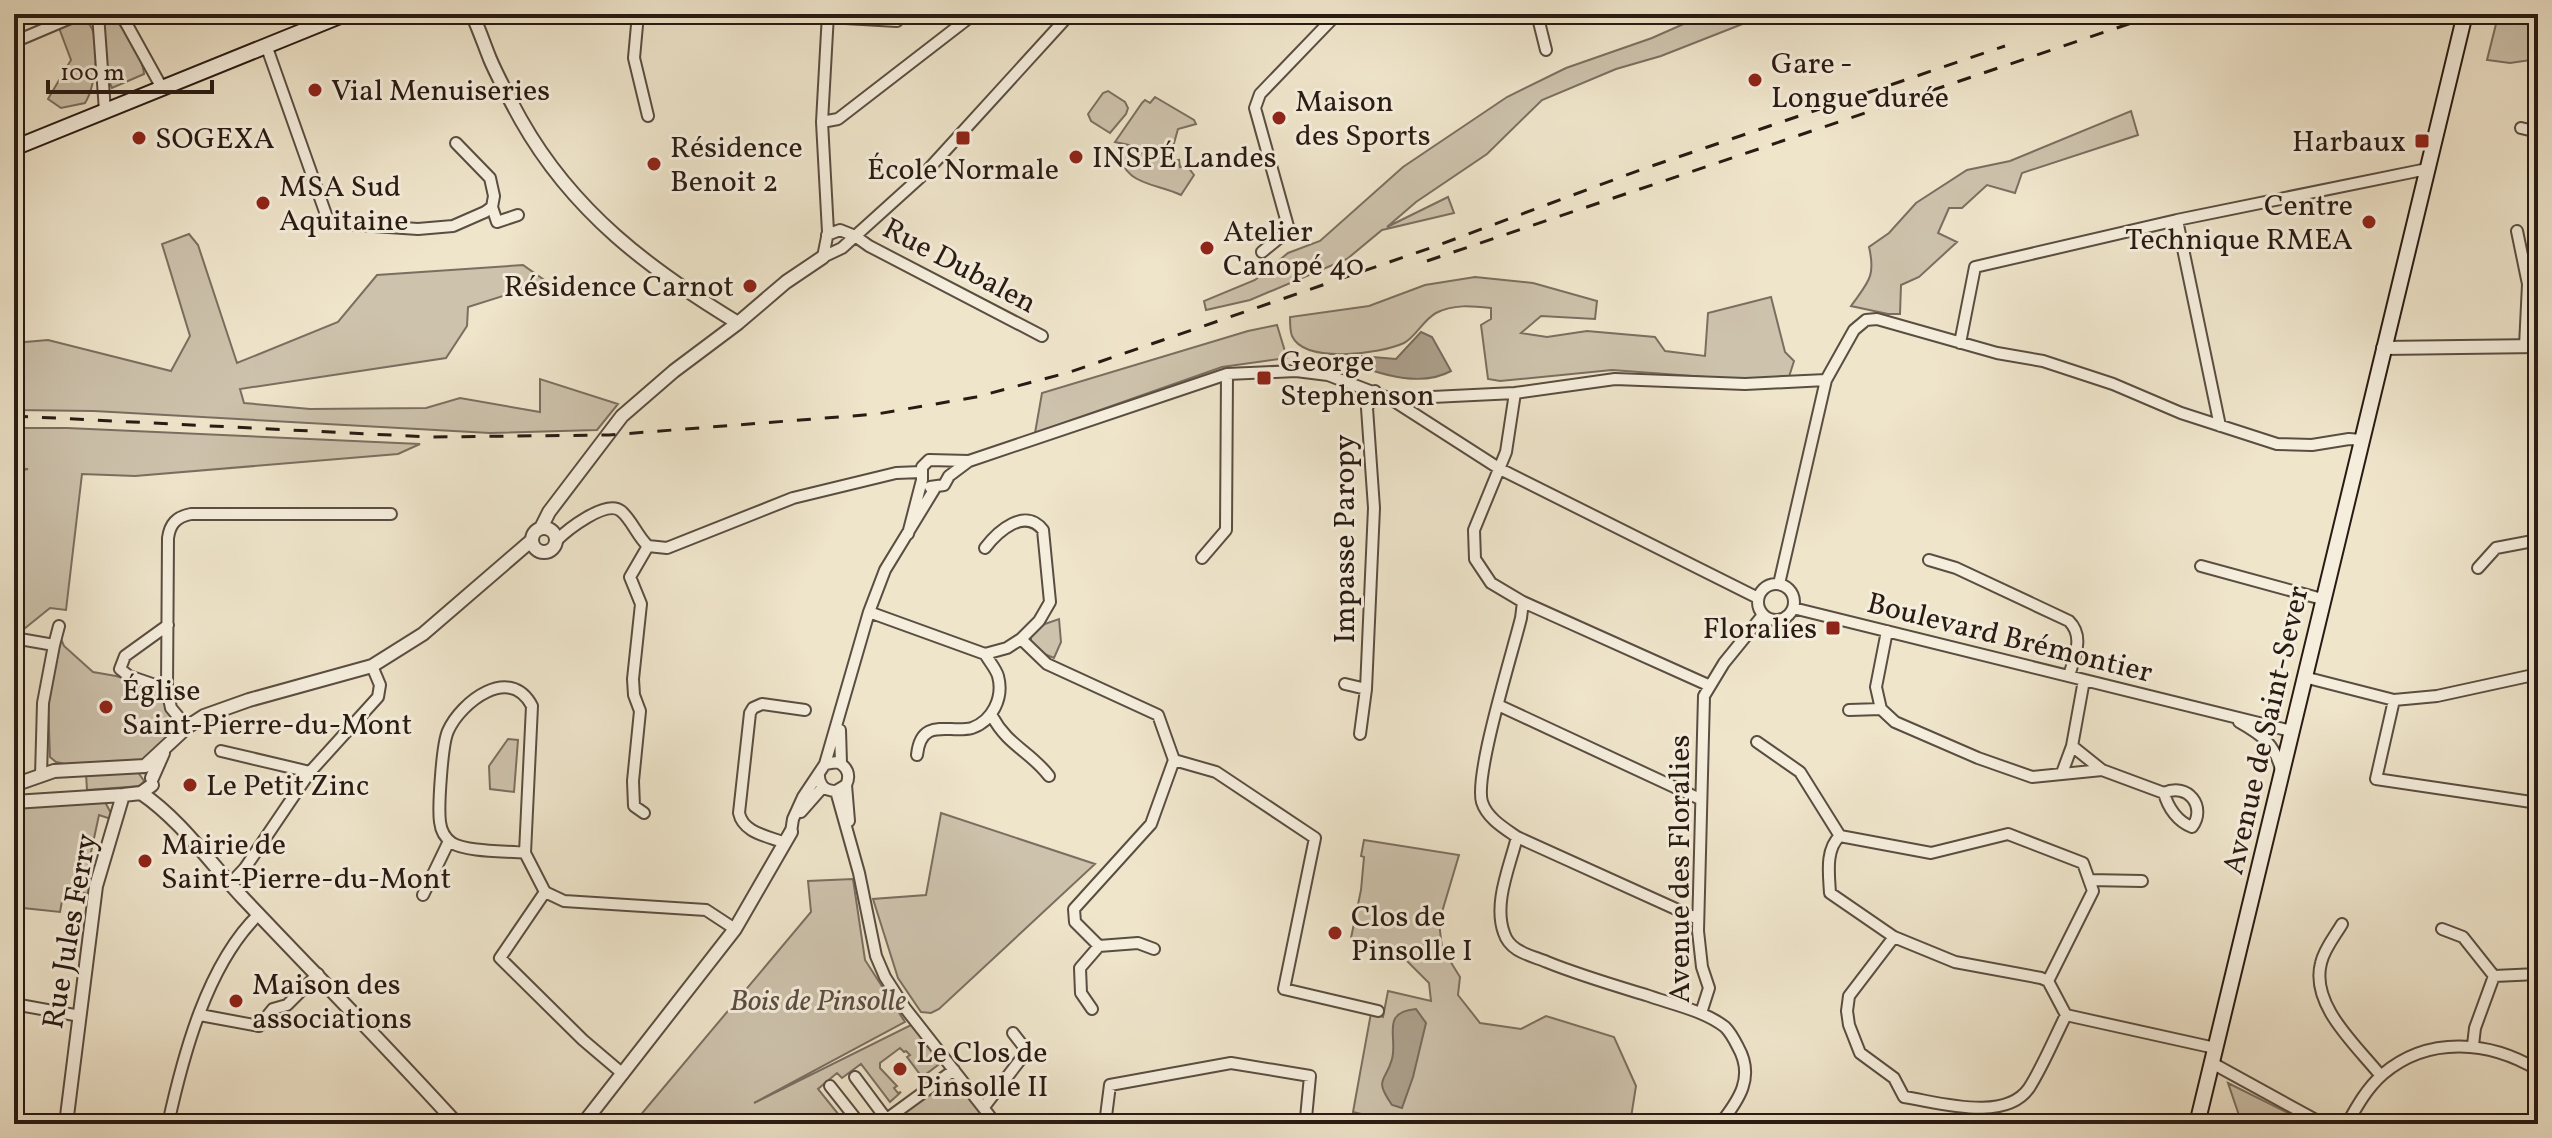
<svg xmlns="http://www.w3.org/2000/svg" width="2552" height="1138" font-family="Vollkorn,serif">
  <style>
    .green { fill: #cdc2ac; stroke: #7b6e60; stroke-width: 2 }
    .water { fill: #aca08c; stroke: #786a5c; stroke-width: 2 }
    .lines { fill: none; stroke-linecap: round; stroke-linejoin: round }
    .minor-casing { stroke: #5a4d41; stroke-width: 14 }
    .tertiary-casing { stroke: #5a4d41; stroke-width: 16 }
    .secondary-casing { stroke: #291a13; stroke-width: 18 }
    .minor { stroke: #f5eedd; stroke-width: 10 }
    .tertiary { stroke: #f5eedd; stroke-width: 12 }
    .secondary { stroke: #f5eedd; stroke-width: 14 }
    .rail { stroke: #291a13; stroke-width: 3; stroke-dasharray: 14 14; stroke-linecap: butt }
    .poi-dot { fill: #8f2418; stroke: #f5eedd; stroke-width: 3 }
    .labels { text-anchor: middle; stroke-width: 6; stroke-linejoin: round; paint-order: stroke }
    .poi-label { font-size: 30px; fill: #291a13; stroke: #f5eedd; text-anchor: start }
    .street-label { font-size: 30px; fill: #291a13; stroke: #f5eedd }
    .park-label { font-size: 30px; font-style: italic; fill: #5a4c41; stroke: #f5eedd }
  </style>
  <rect width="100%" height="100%" fill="#efe5cb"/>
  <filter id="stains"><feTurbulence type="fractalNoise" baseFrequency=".0025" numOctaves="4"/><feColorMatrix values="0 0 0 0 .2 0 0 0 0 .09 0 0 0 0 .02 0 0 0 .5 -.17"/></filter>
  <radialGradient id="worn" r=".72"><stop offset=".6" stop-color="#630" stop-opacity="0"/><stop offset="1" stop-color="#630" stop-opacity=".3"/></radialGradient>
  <path class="green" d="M1706,14H1768L1661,56L1616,69L1542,100L1487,154L1416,202L1387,227L1448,197L1454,213L1382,230L1347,259L1250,300L1206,310L1204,301L1255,280L1288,253L1320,241L1403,167L1507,97L1566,68L1652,38Z
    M2490,14H2538V59L2510,63L2487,60L2496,24L2488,21Z
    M109,15C122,22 143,59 144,74L112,88L108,79L104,22Z
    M84,20C104,29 96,87 85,103L61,108L48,99L71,60L59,28Z
    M1108,91L1125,102L1128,108L1126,114L1110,133L1091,121L1088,114L1103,93Z
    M1155,97L1194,120L1196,124L1178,129L1171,154L1115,142L1142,103L1145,100L1150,103Z
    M2131,111L2138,135L2022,173L2015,193L1987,185L1962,208H1949L1938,233L1957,242L1919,277L1901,285L1900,314H1888L1851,306C1868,282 1876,277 1869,247L1889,233L1916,203L1967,170L2010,161Z
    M1118,147L1172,161L1179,160L1180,167L1187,166L1194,175L1181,195C1153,182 1122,186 1118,147Z
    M189,234L198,245L237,363L338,322L377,275L523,265L547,282L468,307L467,326L446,358L240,389L244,403L310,409L426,408L460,398L540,412V379L618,404L597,430L490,433L94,411L14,410V343L48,340L171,371L190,336L162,244Z
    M1475,277L1533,283L1597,301L1595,319L1541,316L1521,333L1547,337L1587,331L1655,337L1665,351L1705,356L1708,313L1771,297L1785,352L1794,361L1787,383L1612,370L1500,381L1488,379L1481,325L1491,319V308C1472,306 1453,304 1436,313C1423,320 1416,337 1404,343C1380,354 1305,364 1292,336C1290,331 1290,322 1290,317L1369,306L1425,285Z
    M1277,325L1287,358L1222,367L1035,433L1042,393L1248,331Z
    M14,428H67L420,444L398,454L135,476L82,474L66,610L50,608L19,633H14V472L28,469H14Z
    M1059,619L1061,642L1054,658L1037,651L1031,644V635L1042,625Z
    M61,639L64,646L93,672L116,676L162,690C164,702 170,709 174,720C180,735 156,750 146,760L65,764L56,762L50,757L48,702Z
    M508,739L518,740L514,792L490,789L489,766Z
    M138,772L144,781L141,786L87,790L86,774Z
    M105,802L112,815L111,819L99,815L87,871L93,877L89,894L64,890L60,912L14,907V806Z
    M941,813L1095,864L939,1009L931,1013L921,1012L898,978L873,899L926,895Z
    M1364,840L1459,855L1439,922L1442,948L1460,977L1458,995L1480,1023L1521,1029L1546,1016L1614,1037L1636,1086L1630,1124H1403L1353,1112L1371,1013L1383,1017L1388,991L1431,1001L1429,983L1406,960L1351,938L1361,890L1364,857L1361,856Z
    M853,879L865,960L905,1022L754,1103L911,1025L942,1062L922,1077L907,1057L910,1055L906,1051L904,1052L900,1048L880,1063V1068L897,1086L894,1088L898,1093L901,1092L890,1102L861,1064L842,1078L837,1073L818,1089L843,1120L837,1124H633L811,912L808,881Z
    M2228,1083L2310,1124H2242Z
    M942,1085L949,1093L959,1086L983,1116L982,1124H908L900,1115Z"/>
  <path class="water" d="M1421,332L1432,337L1451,371C1422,387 1384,376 1355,364L1361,356L1396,359Z
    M1416,1009L1426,1023L1413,1077L1402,1108L1392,1105C1373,1078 1386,1082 1392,1059C1398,1037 1380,1012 1416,1009Z"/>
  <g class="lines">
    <g class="minor-casing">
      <path id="minor" d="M98,14L105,111
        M121,14L162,88
        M638,14L634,58L648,116
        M1537,14L1546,50
        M828,17L897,21
        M14,42L80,14
        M266,45L329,223L418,229L453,226L485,212L492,207L494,196L490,178L456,143
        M822,122L838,119L974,14
        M2521,128L2538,132
        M492,207L497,222L518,215
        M2177,220L2220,426
        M2517,231L2528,284L2525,346
        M827,235L840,230L855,236L869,246L1042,336
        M1262,252L1289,230L1255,108L1260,94L1337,14
        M823,257L842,248L925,173L1070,14
        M823,257L828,232L822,122L828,14
        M1960,343L1975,267L2177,220L2427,169
        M1515,393L1506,452L1474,530L1475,559L1491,583L1523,602L1521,618C1513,651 1474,775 1482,802C1487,818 1504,828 1517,837L1698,919
        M1391,399L1500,469L1758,598
        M930,487L944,485L949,476L969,461
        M908,534L922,480V467L929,460L969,461L1227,374L1296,371L1328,375L1391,399L1515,393L1615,379L1745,384L1826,380
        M556,541C567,530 606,499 621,511C632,520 637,536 648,546L667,548L793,498L896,473L921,472
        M985,548C998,531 1025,507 1043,530L1050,602L1039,621L1021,639
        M1202,558L1226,530L1227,374
        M1929,560L1956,568L2069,621C2085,637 2074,657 2069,676
        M2201,566L2322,599
        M2478,568L2496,548L2538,540
        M1758 602a18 18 0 1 1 36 0a18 18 0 1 1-36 0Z
        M1779,584L1826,380L1854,330L1866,320L1877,319L1997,353L2043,361L2113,384L2181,413L2277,444L2312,445L2349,439L2362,440
        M1523,602L1708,685
        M1793,608L2291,731
        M869,612L985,654L1007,648L1021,639L1047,664L1158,715L1174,760L1151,824L1074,909L1075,922L1099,946L1138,943L1154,949
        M1887,631L1876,687L1881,709L1895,722L1978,758L2032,777L2102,770
        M14,638L54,645L59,626
        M2304,677L2394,700L2437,696L2538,674
        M1345,684L1366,689L1374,508L1367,408L1375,391
        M167,689L129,676L120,669L125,656L168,625
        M2394,700L2376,779L2538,803
        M1498,705L1700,799
        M1849,710L1881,709
        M992,716C1008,746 1030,751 1049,776
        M2239,722C2262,735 2275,744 2281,770
        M187,727L171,708L167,689L168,538C170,524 176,517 191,514H391
        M840,730L841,763
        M1360,734L1366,689
        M1757,742L1800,772L1840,836
        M2072,746L2102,770L2164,793C2168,808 2178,822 2192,827C2207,807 2188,782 2164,793
        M221,751L310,772
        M917,755C921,716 950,734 972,728C992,721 1004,698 998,676C996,669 989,661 985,654
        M1174,760L1216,772L1315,838L1284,989L1378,1011
        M819,773C818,784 824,791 836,791L846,785C851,775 847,766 837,762L825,764
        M2062,773L2072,746L2084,680
        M41,776L43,703L54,645
        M846,785L849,821
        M836,791L859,873L876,956L885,977L905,1008L996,1124
        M801,812L823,787
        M644,813L634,806L633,781L640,711L634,695L633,679L641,604L630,577L648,546
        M791,832L793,819L803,797L825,764L869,612L885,570L935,488
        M1840,836C1825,849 1829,875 1830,893L1894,937L1955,962L2041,978L2048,981L2066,1015L2215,1048
        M1840,836L1931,853L2008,834L2083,863L2093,891L2048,981
        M1517,837C1510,866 1493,903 1504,933C1510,952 1530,955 1547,962C1579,975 1613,985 1646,995C1671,1004 1703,1010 1725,1027C1730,1032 1735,1041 1738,1047C1755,1077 1739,1100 1720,1124
        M785,843C768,836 743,833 739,813L750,713L753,708L762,704L805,710
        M525,853C507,851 467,852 452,843C445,838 441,831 440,822C438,807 442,744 448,731C461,702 510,664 532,706L525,853L545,892
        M2089,880L2142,881
        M230,884L245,868L310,772L378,697L380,685L372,666
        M545,892L500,958L583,1040L623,1074
        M545,892L564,901L706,910L735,929
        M423,895L449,841
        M2342,924C2335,936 2324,949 2321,963C2310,1005 2356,1045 2381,1076
        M2442,929L2463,937L2494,976L2475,1028L2473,1045
        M1894,937L1849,996L1847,1011L1849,1025L1860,1053L1894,1078L1904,1097C1938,1102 2005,1123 2029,1088C2043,1066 2054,1039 2066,1015
        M2494,976L2538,974
        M14,1004L80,1016
        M1092,1009L1081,993L1080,968L1099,946
        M1701,1013L1709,988L1702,967L1698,931L1704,696L1724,663L1763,615
        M200,1015L259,1026L273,1009L287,1005L318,974
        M2212,1063L2323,1124
        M855,1077L890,1124
        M830,1086L860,1124
        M984,1107L1027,1051L1013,1033
        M168,1124C183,1056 207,964 259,914
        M880,1124L954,1070
        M1105,1124L1110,1085L1231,1063L1310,1076L1306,1118L1334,1124
        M2347,1124C2357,1106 2367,1088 2383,1074C2429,1035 2490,1041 2538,1070"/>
    </g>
    <g class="tertiary-casing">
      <path id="tertiary" d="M472,14C479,29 484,44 490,59C499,80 510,100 521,120C573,212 649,269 738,323
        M2383,348L2538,346
        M541,528L549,512L622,416L674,371L738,323L786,282L823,257
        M532 540a12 12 0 1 1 24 0a12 12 0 1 1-24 0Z
        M145,766L187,727L204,716L249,700L372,666L423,634L532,540
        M152,778L163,753
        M14,785L54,771L145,766
        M141,793C181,820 210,863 243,898C314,973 387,1047 457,1124
        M14,802L123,795L141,793L152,785
        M66,1124L96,886L123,795
        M583,1124L735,929L791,832"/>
    </g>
    <g class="secondary-casing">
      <path id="secondary" d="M14,148L345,14
        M2197,1124L2465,14"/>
    </g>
    <use href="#minor" class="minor"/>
    <use href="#tertiary" class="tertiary"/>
    <use href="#secondary" class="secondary"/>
    <path class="rail" d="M2100,19L2119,14
      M1427,261L2158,14
      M14,416L429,437L609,435L877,414L976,397L1070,372L1436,246L1640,170L2005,46"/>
  </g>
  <g class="poi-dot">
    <circle cx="1755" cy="80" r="8"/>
    <circle cx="315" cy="90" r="8"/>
    <circle cx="1279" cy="118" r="8"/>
    <circle cx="139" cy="138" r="8"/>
    <rect x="955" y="130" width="16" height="16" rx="4"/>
    <rect x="2414" y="133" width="16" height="16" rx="4"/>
    <circle cx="1076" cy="157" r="8"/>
    <circle cx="654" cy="164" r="8"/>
    <circle cx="263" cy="203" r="8"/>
    <circle cx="2369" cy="222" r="8"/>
    <circle cx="1207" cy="248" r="8"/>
    <circle cx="750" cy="286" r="8"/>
    <rect x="1256" y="370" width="16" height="16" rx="4"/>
    <rect x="1825" y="620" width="16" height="16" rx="4"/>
    <circle cx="106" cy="707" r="8"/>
    <circle cx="190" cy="785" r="8"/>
    <circle cx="145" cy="861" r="8"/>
    <circle cx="1335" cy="933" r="8"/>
    <circle cx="236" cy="1001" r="8"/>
    <circle cx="900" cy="1069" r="8"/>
  </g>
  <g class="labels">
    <g class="poi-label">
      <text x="1771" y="73">Gare -<tspan x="1771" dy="34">Longue durée</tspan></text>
      <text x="331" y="100">Vial Menuiseries</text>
      <text x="1295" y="111">Maison<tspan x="1295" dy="34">des Sports</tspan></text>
      <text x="155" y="148">SOGEXA</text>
      <text x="2406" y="151" text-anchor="end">Harbaux</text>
      <text x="670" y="157">Résidence<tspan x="670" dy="34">Benoit 2</tspan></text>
      <text x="1092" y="167">INSPÉ Landes</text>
      <text x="963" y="179" text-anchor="middle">École Normale</text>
      <text x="279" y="196">MSA Sud<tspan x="279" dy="34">Aquitaine</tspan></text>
      <text x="2353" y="215" text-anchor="end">Centre<tspan x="2353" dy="34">Technique RMEA</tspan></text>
      <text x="1223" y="241">Atelier<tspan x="1223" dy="34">Canopé 40</tspan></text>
      <text x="734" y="296" text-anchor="end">Résidence Carnot</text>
      <text x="1280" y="371">George<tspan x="1280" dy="34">Stephenson</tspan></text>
      <text x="1817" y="638" text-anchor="end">Floralies</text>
      <text x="122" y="700">Église<tspan x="122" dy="34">Saint-Pierre-du-Mont</tspan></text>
      <text x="206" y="795">Le Petit Zinc</text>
      <text x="161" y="854">Mairie de<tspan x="161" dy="34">Saint-Pierre-du-Mont</tspan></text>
      <text x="1351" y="926">Clos de<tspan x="1351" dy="34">Pinsolle I</tspan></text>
      <text x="252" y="994">Maison des<tspan x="252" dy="34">associations</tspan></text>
      <text x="916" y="1062">Le Clos de<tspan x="916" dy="34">Pinsolle II</tspan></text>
    </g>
    <g class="street-label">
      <text transform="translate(960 265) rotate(28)" y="10">Rue Dubalen</text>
      <text transform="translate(1344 539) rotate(-90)" y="10">Impasse Paropy</text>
      <text transform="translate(2010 637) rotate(14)" y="10">Boulevard Brémontier</text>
      <text transform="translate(2265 730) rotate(-77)" y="10">Avenue de Saint-Sever</text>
      <text transform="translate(1679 869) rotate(-90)" y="10">Avenue des Floralies</text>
      <text transform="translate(69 931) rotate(-80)" y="10">Rue Jules Ferry</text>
    </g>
    <g class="park-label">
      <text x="818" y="1010">Bois de Pinsolle</text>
    </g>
  </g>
  <rect width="2552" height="1138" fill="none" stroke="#efe5cb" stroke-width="48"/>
  <rect x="16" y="16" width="2520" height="1106" fill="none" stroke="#291a13" stroke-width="4"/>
  <rect x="24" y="24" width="2504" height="1090" fill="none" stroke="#291a13" stroke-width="2"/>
  <path d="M48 80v12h164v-12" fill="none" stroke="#291a13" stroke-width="4"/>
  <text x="60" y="80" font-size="24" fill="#291a13" stroke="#f5eedd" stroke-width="6" paint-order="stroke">100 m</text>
  <rect width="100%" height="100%" filter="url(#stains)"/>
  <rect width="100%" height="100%" fill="url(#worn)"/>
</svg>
